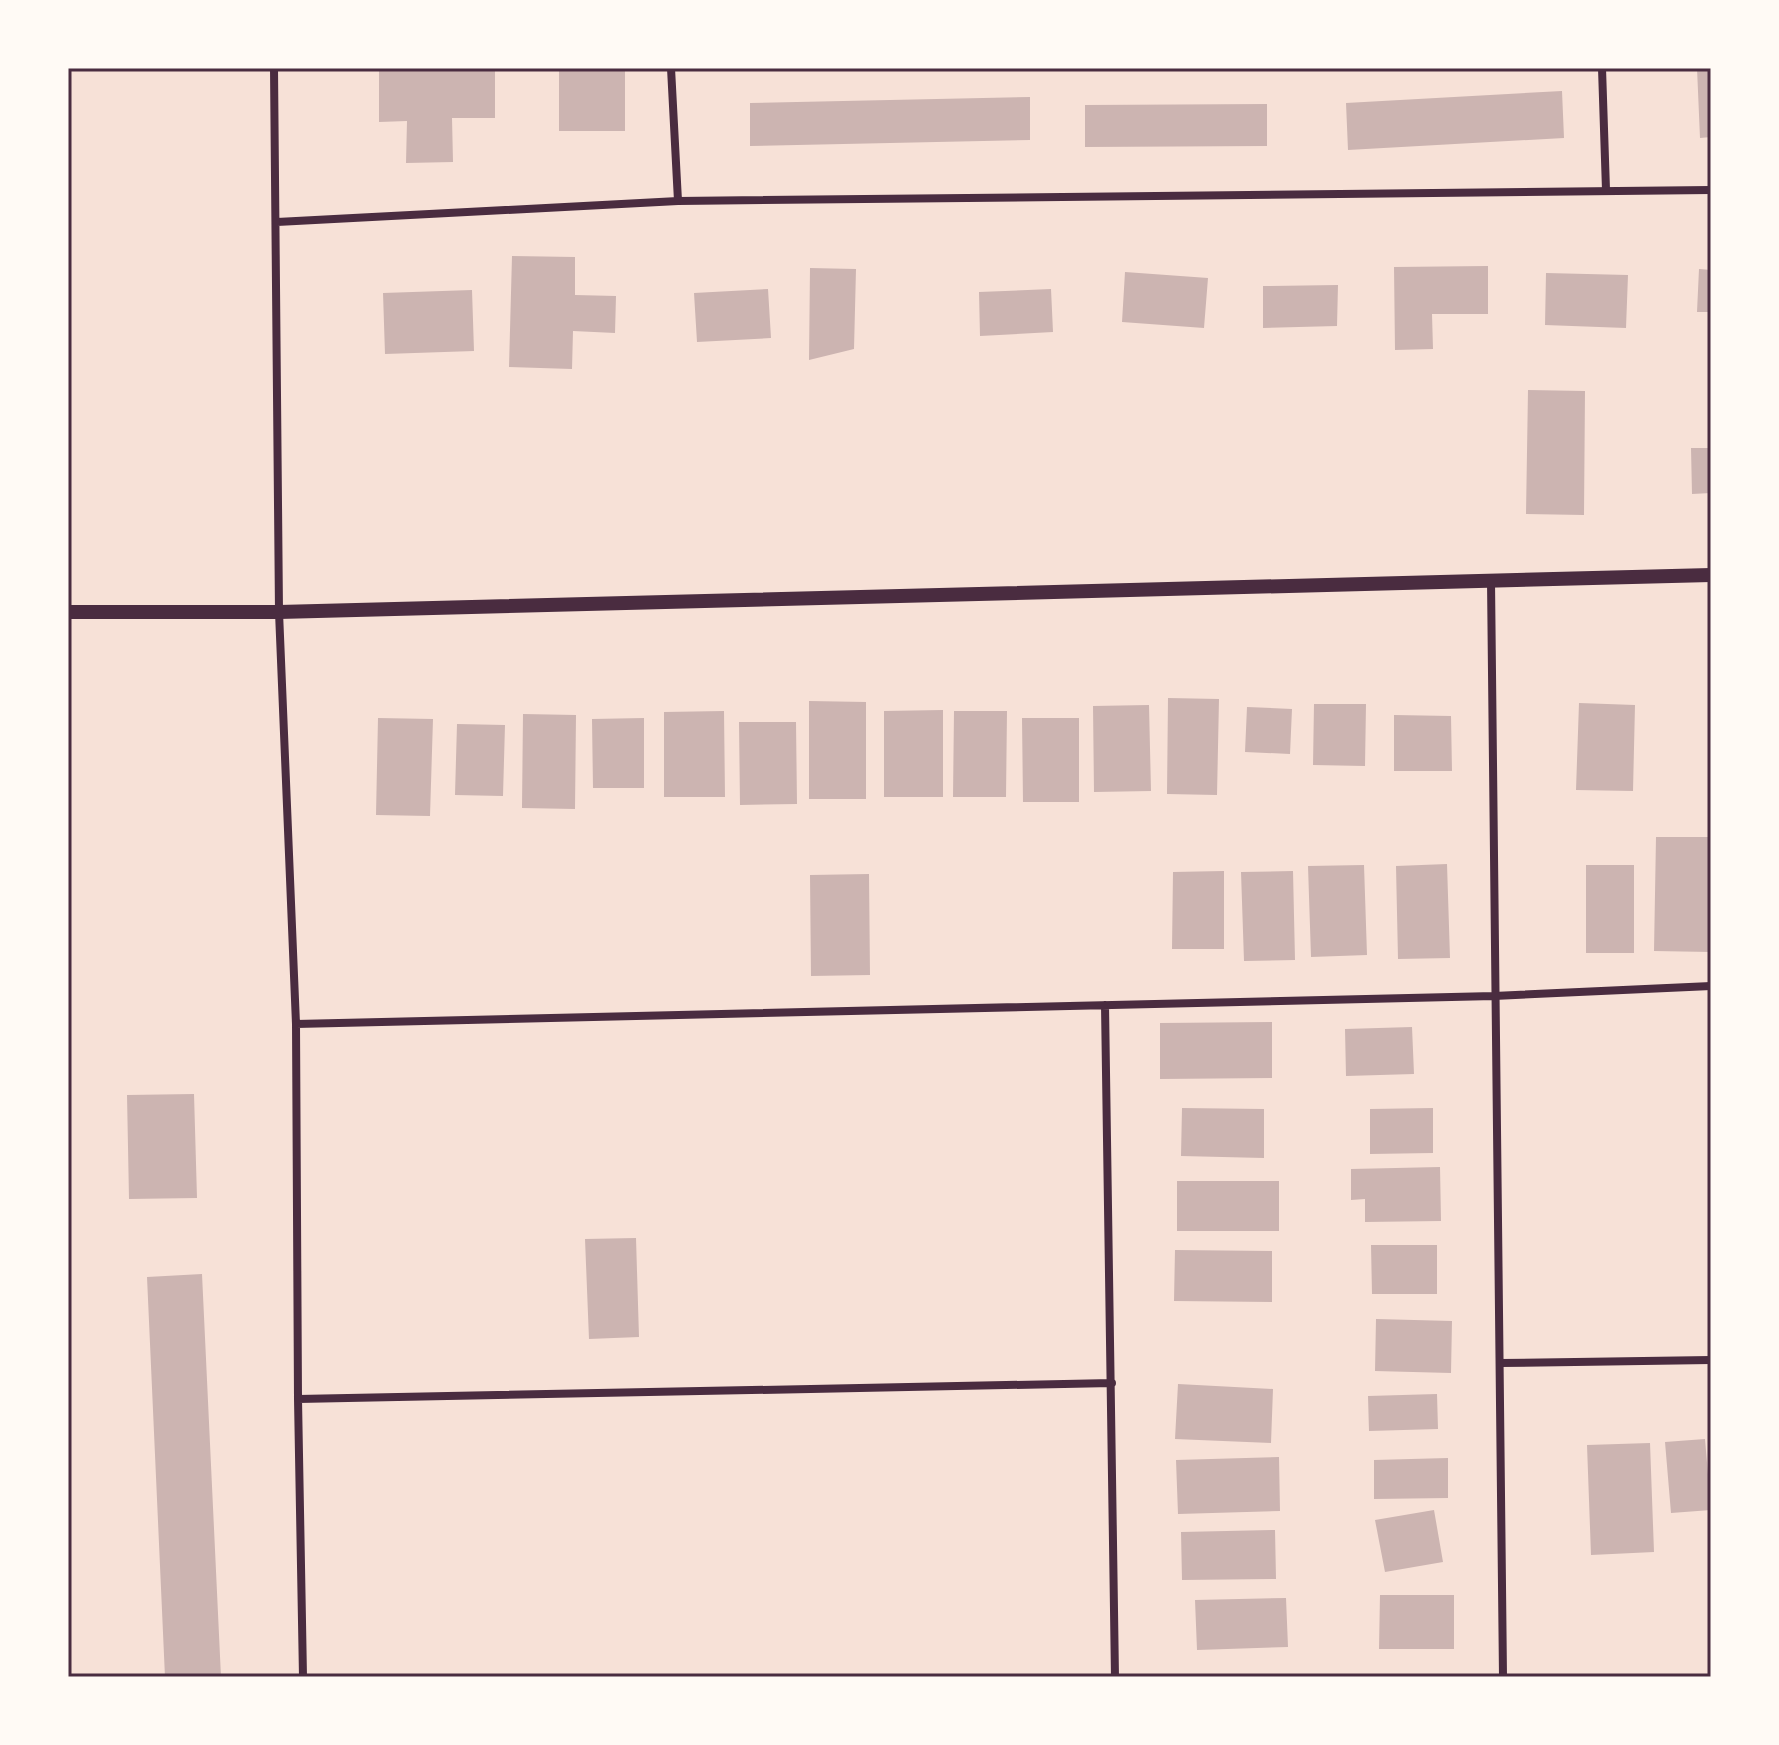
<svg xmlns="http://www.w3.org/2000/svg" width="1779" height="1745" font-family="'Zilla Slab',serif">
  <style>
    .building { fill: #ccb4b1 }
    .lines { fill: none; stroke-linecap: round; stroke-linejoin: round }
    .minor { stroke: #4a2c40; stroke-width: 8 }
    .tertiary { stroke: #4a2c40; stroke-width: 14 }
    .neatline { fill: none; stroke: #4a2c40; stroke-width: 3 }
  </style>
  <rect width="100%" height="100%" fill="#f7e1d7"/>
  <path class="building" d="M379,68H495V118H452L453,162L406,163L407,121L379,122Z
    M559,68H625V131H559Z
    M1697,68H1711V137L1700,138Z
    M1562,91L1564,138L1348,150L1346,103Z
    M1030,97V140L750,146V103Z
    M1267,104V146L1085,147V105Z
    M512,256L575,257V295L616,296L615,333L573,331L572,369L509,367Z
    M1488,266V314H1432L1433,349L1395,350L1394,267Z
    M810,268L856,269L854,349L809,360Z
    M1699,269L1711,270V312H1697Z
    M1125,272L1208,278L1204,328L1122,322Z
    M1546,273L1628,275L1626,328L1545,325Z
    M1338,285L1337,326L1263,328V286Z
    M768,289L771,338L697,342L694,293Z
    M1051,289L1053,332L980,336L979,292Z
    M472,290L474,351L385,354L383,293Z
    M1528,390L1585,391L1584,515L1526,514Z
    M1691,448H1711V493L1692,494Z
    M1168,698L1219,699L1217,795L1167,794Z
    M809,701L866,702V799H809Z
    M1579,703L1635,705L1633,791L1576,790Z
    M1314,704H1366L1365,766L1313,765Z
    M1149,705L1151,791L1094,792L1093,706Z
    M1247,707L1292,709L1290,754L1245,752Z
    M943,710V797H884V711Z
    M724,711L725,797H664V712Z
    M954,711H1007L1006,797H953Z
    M523,714L576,715L575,809L522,808Z
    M1394,715L1451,716L1452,771H1394Z
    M378,718L433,719L430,816L376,815Z
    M644,718V788H593L592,719Z
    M1022,718H1079V802H1023Z
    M739,722H796L797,804L740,805Z
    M457,724L505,725L503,796L455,795Z
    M1656,837H1711V952L1654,951Z
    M1447,864L1450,958L1398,959L1396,866Z
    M1364,865L1367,955L1311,957L1308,866Z
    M1586,865H1634V953H1586Z
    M1224,871V949H1172L1173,872Z
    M1293,871L1295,960L1244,961L1241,872Z
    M869,874L870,975L811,976L810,875Z
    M1272,1022V1078L1160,1079V1023Z
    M1412,1027L1414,1074L1346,1076L1345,1029Z
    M194,1094L197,1198L129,1199L127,1095Z
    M1182,1108L1264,1109V1158L1181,1156Z
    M1433,1108V1153L1370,1154V1109Z
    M1440,1167L1441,1221L1365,1222V1199L1351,1200V1169Z
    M1177,1181H1279V1231H1177Z
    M636,1238L639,1337L589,1339L585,1239Z
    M1371,1245H1437V1294H1372Z
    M1175,1250L1272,1251V1302L1174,1301Z
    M202,1274L221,1677H165L147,1277Z
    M1376,1319L1452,1321L1451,1373L1375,1371Z
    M1178,1384L1273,1389L1271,1443L1175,1439Z
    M1437,1394L1438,1429L1369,1431L1368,1396Z
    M1705,1439L1711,1510L1671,1513L1665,1442Z
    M1650,1443L1654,1552L1591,1555L1587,1445Z
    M1279,1457L1280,1511L1178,1514L1176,1460Z
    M1448,1458V1498L1374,1499V1460Z
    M1434,1510L1443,1562L1385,1572L1375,1520Z
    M1275,1530L1276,1579L1182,1580L1181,1532Z
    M1380,1595H1454V1649H1379Z
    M1286,1598L1288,1647L1197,1650L1195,1600Z"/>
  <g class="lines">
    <path class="minor" d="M274,68L279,612L296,1024L298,1399L303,1677
      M671,68L678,201
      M1602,68L1606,190
      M277,222L678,201L1711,190
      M1491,581L1503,1677
      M1105,1005L1115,1677
      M296,1024L1494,996L1711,986
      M1500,1363L1711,1360
      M298,1399L1112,1383"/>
    <path class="tertiary" d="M68,612H279L1711,575"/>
  </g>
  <rect width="1779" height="1745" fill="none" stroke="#fffaf5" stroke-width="140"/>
  <rect x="70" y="70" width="1639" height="1605" class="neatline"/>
</svg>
